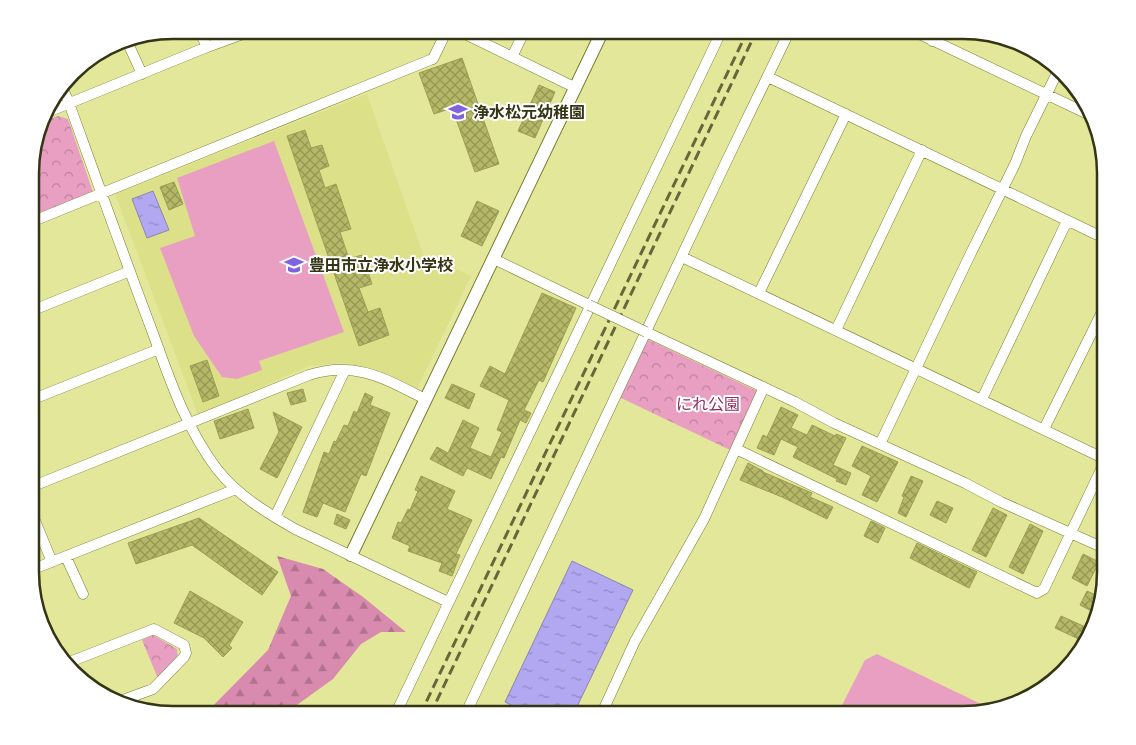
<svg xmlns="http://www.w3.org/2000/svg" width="1136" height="745" font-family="'Source Sans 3','Noto Sans JP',sans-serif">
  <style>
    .built { fill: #dce089 }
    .grass { fill: #e99fc1 }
    .forest { fill: url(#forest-firs) }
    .park { fill: url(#park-crowns) }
    .water { fill: url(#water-ripples); stroke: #8c85af }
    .building { fill: url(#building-cross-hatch); stroke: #9c9f53 }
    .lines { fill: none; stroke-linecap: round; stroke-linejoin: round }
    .minor-casing { stroke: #7a7c2f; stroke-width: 11 }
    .tertiary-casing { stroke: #7a7c2f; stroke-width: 14 }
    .minor { stroke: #fff; stroke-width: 10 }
    .tertiary { stroke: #fff; stroke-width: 12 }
    .rail { stroke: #66683b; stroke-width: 3; stroke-dasharray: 10 5; stroke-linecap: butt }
    .minor-bridge-casing { stroke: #7a7c2f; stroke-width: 11; stroke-linecap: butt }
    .minor-bridge { stroke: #fff; stroke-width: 10 }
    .labels { text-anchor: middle; stroke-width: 4; stroke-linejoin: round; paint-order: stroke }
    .poi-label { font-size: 16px; font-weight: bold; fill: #343515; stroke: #fff; text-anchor: start }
    .park-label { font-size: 16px; fill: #8c3161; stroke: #fff }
    .rim { fill: none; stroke: #343515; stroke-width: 2.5 }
  </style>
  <defs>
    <pattern id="forest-firs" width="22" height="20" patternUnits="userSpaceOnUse" patternTransform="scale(1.25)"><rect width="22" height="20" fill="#d88aaf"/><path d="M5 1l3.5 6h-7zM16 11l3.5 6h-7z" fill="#b0728d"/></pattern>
    <pattern id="park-crowns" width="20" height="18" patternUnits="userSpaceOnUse" patternTransform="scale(1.25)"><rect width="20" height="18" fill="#e99fc1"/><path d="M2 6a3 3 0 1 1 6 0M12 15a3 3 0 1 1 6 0" fill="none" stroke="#be829c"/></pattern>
    <pattern id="water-ripples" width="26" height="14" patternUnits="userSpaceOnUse" patternTransform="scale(1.25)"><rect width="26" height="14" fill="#b2a7f1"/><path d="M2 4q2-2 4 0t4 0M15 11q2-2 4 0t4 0" fill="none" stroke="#9289c2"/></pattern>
    <pattern id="building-cross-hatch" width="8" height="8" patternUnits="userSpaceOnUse" patternTransform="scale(1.25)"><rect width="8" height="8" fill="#b5b867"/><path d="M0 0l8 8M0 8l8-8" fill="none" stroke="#949654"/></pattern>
  </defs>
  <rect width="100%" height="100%" fill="#e3e799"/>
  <path class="built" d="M367,94L423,254L471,276L417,389L374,370L343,363L309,366L198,415L115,194Z"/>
  <path class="grass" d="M274,141L344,332L259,361L262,370L237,379L222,377L194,336L160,248L195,236L177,178Z
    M877,654L979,703L987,710L973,715H837L865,660Z"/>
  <path class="forest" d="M277,556L323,569L363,597L406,632H381L361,644L333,679L283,715H204L268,650L291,596Z"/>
  <path class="park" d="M58,116L68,119L93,192L31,217V154L41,123Z
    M647,339L757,391L730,450L619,397Z
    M153,635L177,649L178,659L158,679L142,640Z"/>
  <path class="water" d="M153,191L169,230L147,238L132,199Z
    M572,561L633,590L573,715H532L505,702Z"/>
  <path class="building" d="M462,58L499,164L475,172L452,108L434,114L419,73Z
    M539,85L555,92L535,138L518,131Z
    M305,130L311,148L322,145L329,166L319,170L325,188L336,184L351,229L340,232L349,259L362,255L372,284L359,288L368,312L380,308L389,335L359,346L287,136Z
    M174,182L183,204L169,210L160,187Z
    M477,201L499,211L482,246L461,236Z
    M542,293L576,308L543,382L539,380L524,410L531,413L526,423L520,420L504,458L501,457L491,479L467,468L463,476L430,459L437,447L448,453L463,420L479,428L470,448L491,457L502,432L497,430L509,400L480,386L490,366L505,374Z
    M207,360L219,396L203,402L190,366Z
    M452,384L475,394L469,409L445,398Z
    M303,389L306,401L291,405L287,393Z
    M365,393L373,397L370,405L390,413L366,476L361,474L345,512L323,503L317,517L303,512L324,452L329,454L334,441L336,442L344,425L348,426L354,411L357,413Z
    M781,407L798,415L791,428L807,435L812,425L835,436L836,434L846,438L833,465L851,473L846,485L836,481L837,479L793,457L798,447L781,439L774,455L757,448L763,435L767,437Z
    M248,409L254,428L220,439L214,421Z
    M273,412L302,427L277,478L260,469L279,432Z
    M862,446L898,462L877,502L862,495L871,476L852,466Z
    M748,463L763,471V472L812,493L810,497L833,507L827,519L782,497L740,480Z
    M421,476L455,491L447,509L472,520L456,554L460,555L452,576L439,571L442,563L408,551L410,546L392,538L398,522L401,523L408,509L410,510L418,491L415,490Z
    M911,476L923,481L906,517L898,513L904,497L902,496Z
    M937,501L953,508L946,523L930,515Z
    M993,508L1007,515L986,557L972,550Z
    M337,514L350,520L346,529L334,524Z
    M199,518L278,572L262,595L192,545L136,564L128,543Z
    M871,521L885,528L878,543L864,536Z
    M1030,524L1043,531L1023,574L1009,567Z
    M917,543L977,572L969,588L910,558Z
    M1083,554L1099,562L1087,586L1072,578Z
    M190,591L243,622L229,645L232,648L223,657L204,638L174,623Z
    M1087,591L1100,597L1095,613L1080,605Z
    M1061,616L1090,629L1085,642L1055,628Z"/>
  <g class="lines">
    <g class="minor-casing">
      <path id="minor" d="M199,30L207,47
        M457,30L576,88
        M911,30L1092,116
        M126,39L142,74
        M932,41L937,30
        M512,57L525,30
        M768,77L1106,239
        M62,87L69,103C96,178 123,254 151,328C169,377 185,427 217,469C237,495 267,513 295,529L448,602
        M43,114L207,47L254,30
        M31,222L430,60L433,59L447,30
        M682,257L1105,459
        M494,259L589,305
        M759,293L846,114
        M31,311L130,271
        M836,330L922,150
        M646,332L795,402L834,423L965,483L1001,502L1106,549
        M982,399L1067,221
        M31,400L159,349
        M1044,429L1106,304
        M880,444L969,257L1015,164L1026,136L1058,71
        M736,449L1037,593L1044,589L1106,459
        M31,487L309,375C354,360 386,379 425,399
        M31,511L52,562
        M275,517L345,370
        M66,557L83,594
        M31,570L236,489
        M67,663L154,629L184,645L186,653L184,657L153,689L123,700
        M469,707L484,715
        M395,715L722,30
        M465,715L727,160L790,30
        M601,715L635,641L704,519L764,387"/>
    </g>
    <g class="tertiary-casing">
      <path id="tertiary" d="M351,555L603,30"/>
    </g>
    <use href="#minor" class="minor"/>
    <use href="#tertiary" class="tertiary"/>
    <path class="rail" d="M420,715L748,30
      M430,715L757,30"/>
    <g class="minor-bridge-casing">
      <path id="minor-bridge" d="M589,305L646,332"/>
    </g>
    <use href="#minor-bridge" class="minor-bridge"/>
  </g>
  <defs>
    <g id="school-bare" transform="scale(1.5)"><path d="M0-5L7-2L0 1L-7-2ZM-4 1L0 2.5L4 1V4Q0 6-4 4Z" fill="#8063de" stroke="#fff" stroke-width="2.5" paint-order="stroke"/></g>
  </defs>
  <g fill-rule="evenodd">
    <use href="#school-bare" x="458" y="112"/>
    <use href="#school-bare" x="294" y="265"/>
  </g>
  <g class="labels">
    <g class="poi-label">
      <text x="473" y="118">浄水松元幼稚園</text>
      <text x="309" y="271">豊田市立浄水小学校</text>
    </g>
    <g class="park-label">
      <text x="708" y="410">にれ公園</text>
    </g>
  </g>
  <path d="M0 0H1136V745H0ZM173 39H963A134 134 0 0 1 1097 173V572A134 134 0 0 1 963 706H173A134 134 0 0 1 39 572V173A134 134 0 0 1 173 39Z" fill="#fff" fill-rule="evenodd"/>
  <path class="rim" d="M173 39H963A134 134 0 0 1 1097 173V572A134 134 0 0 1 963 706H173A134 134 0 0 1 39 572V173A134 134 0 0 1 173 39Z"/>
</svg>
